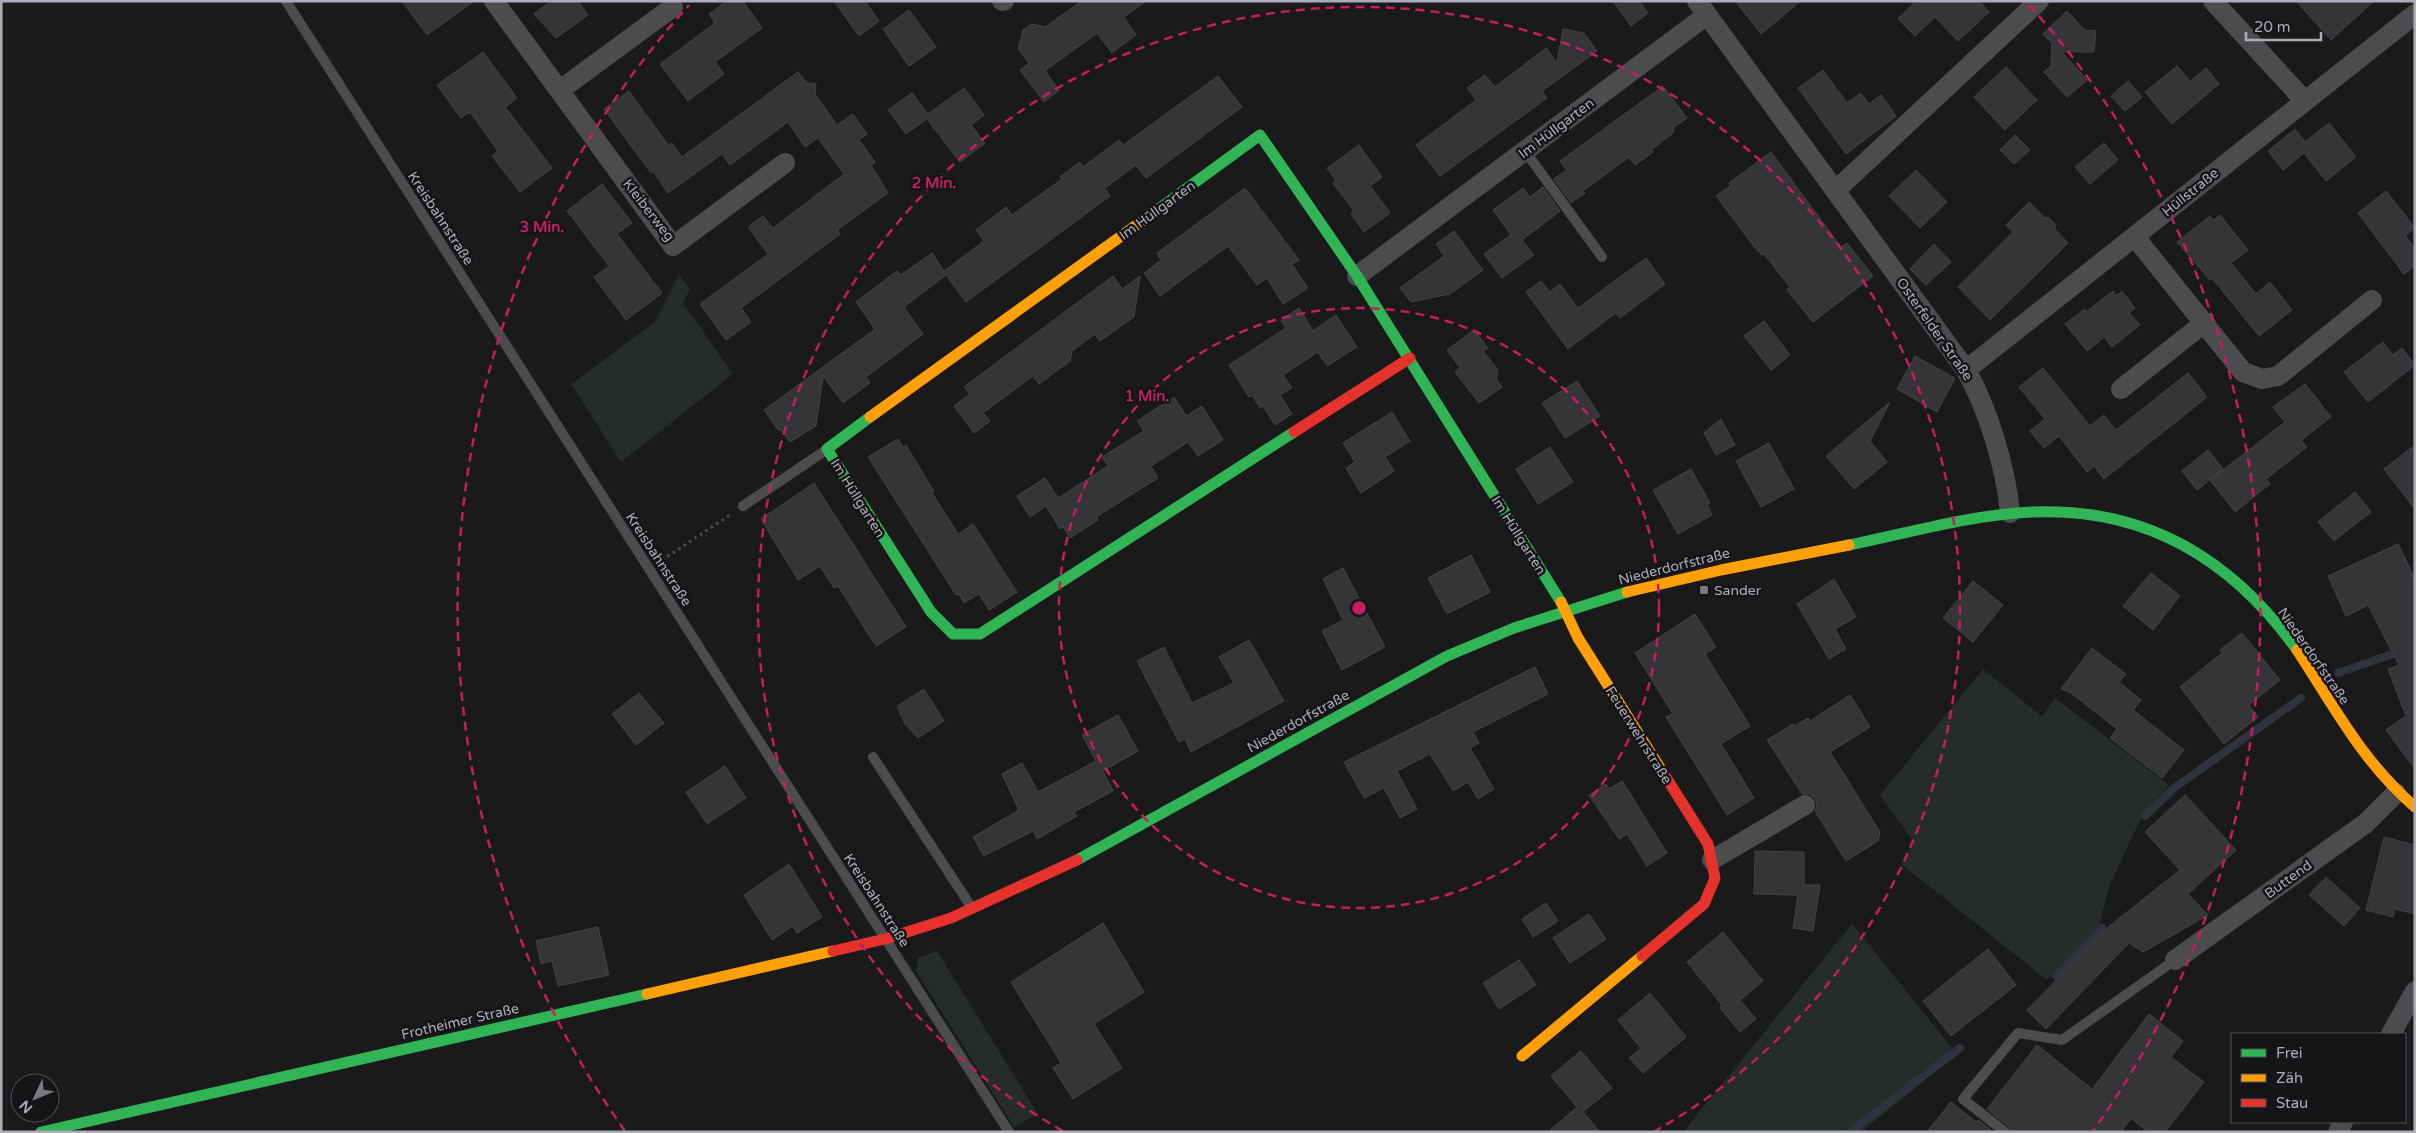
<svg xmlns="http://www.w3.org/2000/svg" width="2416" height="1133" font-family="'Varela Round',sans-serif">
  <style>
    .green { fill: #252c2a }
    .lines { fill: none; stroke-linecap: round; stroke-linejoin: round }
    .stream { stroke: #30323d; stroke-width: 8 }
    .building { fill: #353436; stroke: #434246 }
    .path { stroke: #4d4d50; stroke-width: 3; stroke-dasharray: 2.5 4; stroke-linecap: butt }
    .lane { stroke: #4c4c4f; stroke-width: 10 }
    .street { stroke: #4c4c4f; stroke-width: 20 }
    .fast { stroke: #30b455; stroke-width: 11 }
    .slow { stroke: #ff9f0a; stroke-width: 11 }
    .jam { stroke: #e5322d; stroke-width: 11 }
    .ring { fill: none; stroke: #c11f60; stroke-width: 2.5; stroke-dasharray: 9 6 }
    .poi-dot { fill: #7a7981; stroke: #151416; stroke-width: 2 }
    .labels { text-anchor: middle; stroke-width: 5; stroke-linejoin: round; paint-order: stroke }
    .street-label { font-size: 14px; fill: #adacb9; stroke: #151416 }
    .poi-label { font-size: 14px; fill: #adacb9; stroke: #151416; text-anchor: start }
    .centre { fill: #c11f60; stroke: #151416; stroke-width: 2.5 }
    .ring-label { font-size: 15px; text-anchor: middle; font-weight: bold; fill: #c11f60; stroke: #151416; stroke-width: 5; stroke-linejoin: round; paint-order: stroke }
  </style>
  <rect width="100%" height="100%" fill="#1a1a1a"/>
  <path class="green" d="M679,274L690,289L683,303L733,374L621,462L571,384L655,322Z
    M1983,669L2042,716L2055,698L2169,785L2143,814L2109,887L2099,926L2047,980L1901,864L1914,843L1880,795Z
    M1852,924L1957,1054L1861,1132H1683Z
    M937,951L1038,1114L1014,1127L916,971L918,958Z"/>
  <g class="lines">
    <path class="stream" d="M2338,673L2401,651
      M2145,816L2174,788L2301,698
      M2056,976L2102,928
      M1850,1132L1960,1048"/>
  </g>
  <path class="building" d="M402,1H474L427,35Z
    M551,1H578L588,15L556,38L534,14Z
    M727,1H743L762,28L715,62L724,74L688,101L660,64L715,23L709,14Z
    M834,1H865L879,21L859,36Z
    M1082,1H1146L1124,17L1136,35L1112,53L1097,33L1045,71L1059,90L1044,102L1020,70L1029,63L1018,49L1023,30L1032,24L1045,27Z
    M1613,1H1639L1648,13L1631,26Z
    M1735,1H1801L1761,34Z
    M1916,1H1979L1989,12L1958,41L1935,17L1915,36L1898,19Z
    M2296,1H2374L2331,40Z
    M909,10L936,47L909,66L883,29Z
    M2067,11L2085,30L2096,31L2094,52H2062L2087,80L2067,97L2044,72L2051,66L2052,43L2043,34Z
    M1563,29L1584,33L1597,51L1542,91L1547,98L1440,176L1416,145L1476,100L1467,88L1485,75L1495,87L1546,48L1557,63Z
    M483,52L517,98L505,107L552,168L520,192L492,156L498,151L470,112L461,118L437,85Z
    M2177,66L2190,81L2206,68L2219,84L2172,124L2145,92Z
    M2006,67L2037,100L2005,130L1974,97Z
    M1823,70L1847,103L1861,93L1869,104L1881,95L1896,116L1846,154L1798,88Z
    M798,72L807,83L816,84L815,94L837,125L853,114L867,134L859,140L875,162L871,165L888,193L837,230L840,234L741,308L751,322L726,340L700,304L768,254L748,227L763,216L773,228L844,174L818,138L805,147L788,122L730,165L722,154L668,193L653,171L651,173L604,109L629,91L668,145L672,143L682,157Z
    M1218,76L1242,107L1146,178L1136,165L1105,188L1110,196L966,302L946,275L904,307L923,334L866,377L870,383L843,403L823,376L816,426L790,442L781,429L779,431L764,410L875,329L856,302L897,271L901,275L932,253L944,271L984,241L976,230L1006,207L1012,215L1062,179L1060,177L1080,162L1083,167L1119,140L1123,145Z
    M2128,81L2142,97L2125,111L2111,96Z
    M1663,86L1687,118L1674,127L1673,133L1651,150L1653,152L1635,165L1629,157L1583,191L1585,193L1571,203L1554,179L1567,170L1560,161Z
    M964,88L984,115L971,125L985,143L960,162L927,119L906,134L888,110L912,93L928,114Z
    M2329,123L2356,157L2326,181L2304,153L2283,170L2268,151L2295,129L2305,142Z
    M2015,135L2030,150L2014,164L2000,150Z
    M2104,143L2118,160L2090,184L2075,167Z
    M1359,145L1382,177L1370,186L1390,213L1364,232L1351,214L1354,211L1333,183L1336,181L1327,168Z
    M1771,152L1841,247L1847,243L1873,276L1813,322L1787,290L1790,287L1764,254L1762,255L1756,249L1716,196L1731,185L1729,183Z
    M1916,170L1947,202L1920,228L1889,196Z
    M602,184L632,223L617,234L662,293L626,320L594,277L609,266L567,211Z
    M1543,187L1560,211L1522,240L1534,255L1502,278L1484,254L1511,235L1493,210L1523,188L1530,197Z
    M1245,188L1299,260L1292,264L1308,288L1283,304L1267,278L1257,285L1228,246L1160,296L1144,273L1161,260L1157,253Z
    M2386,191L2415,228L2405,236L2415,248V266L2404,274L2358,213Z
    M2029,202L2045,218H2049L2055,224V229L2068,243L1990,320L1958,287L2013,232L2006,225Z
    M2220,215L2248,250L2231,263L2256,294L2270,282L2292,310L2259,336L2212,278L2210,280L2177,242L2210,216L2213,220Z
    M1454,231L1483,270L1450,294L1411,302L1400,288L1444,256L1436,244Z
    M1934,244L1951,262L1926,285L1910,269Z
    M1646,258L1665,284L1620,318L1616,313L1568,349L1526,292L1541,281L1550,292L1560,284L1578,308Z
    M1113,276L1122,289L1140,276L1134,317L1100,341L1095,334L1072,351L1070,361L1039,384L1033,376L983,413L990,421L974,433L954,406L970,394L964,387Z
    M2113,291L2116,296L2122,291L2135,308L2129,313L2140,325L2112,347L2104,337L2087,351L2065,324L2085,309L2086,312Z
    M1299,308L1313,331L1336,315L1357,347L1327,366L1318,352L1283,375L1292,388L1280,395L1292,414L1275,425L1263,406L1260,408L1252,395L1249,397L1229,365L1286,328L1281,320Z
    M1764,321L1790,355L1771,370L1744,336Z
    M1474,330L1488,348L1483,351L1498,370L1496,379L1502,387L1479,403L1455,372L1460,368L1447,350Z
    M2383,342L2393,355L2402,348L2415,365L2368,402L2344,372Z
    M1915,356L1955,378L1937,412L1897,389Z
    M2043,368L2090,426L2104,415L2116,430L2188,373L2207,397L2104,479L2094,466L2087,472L2059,436L2044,448L2030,431L2045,419L2019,387Z
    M1577,381L1600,416L1565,438L1542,403Z
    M2305,384L2331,417L2301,440L2307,447L2266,479L2270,484L2235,512L2210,480L2285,422L2273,407Z
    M1174,397L1186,416L1202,406L1223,440L1198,456L1188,442L1151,466L1158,478L1096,517L1098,520L1070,538L1063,527L1060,529L1046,506L1030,517L1017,496L1045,478L1058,498L1108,466L1102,457L1144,431L1137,421Z
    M1890,402L1870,441L1887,462L1854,489L1826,456Z
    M1392,412L1410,441L1385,457L1394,471L1361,493L1346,468L1355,462L1343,443Z
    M1721,419L1735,445L1716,455L1704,433Z
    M898,439L903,447L906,445L934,492L932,493L958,534L973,524L1017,592L989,610L979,594L964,603L959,594L956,595L868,457Z
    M1769,443L1794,489L1761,507L1736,461Z
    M2415,445V509L2384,469Z
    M1550,447L1573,482L1538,504L1516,469Z
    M2208,450L2223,469L2197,490L2182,471Z
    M1691,469L1710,503L1707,505L1712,515L1678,534L1653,490Z
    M814,483L906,627L876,646L838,586L834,588L820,566L798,580L761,519Z
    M2355,492L2371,512L2334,541L2318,522Z
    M2398,544L2415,579V769L2386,730L2406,716L2388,669L2399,665L2368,605L2346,616L2328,576Z
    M1471,555L1490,592L1447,614L1428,578Z
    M1343,568L1385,647L1342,670L1322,631L1343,620L1323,579Z
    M2151,573L2180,596L2153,630L2123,606Z
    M1834,579L1856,617L1835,629L1846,649L1829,659L1797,604Z
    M1973,581L2003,605L1973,642L1943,618Z
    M1695,614L1716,647L1705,654L1750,726L1721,744L1754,798L1727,815L1666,717L1673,714L1635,653Z
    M2242,633L2280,680L2249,705L2258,717L2224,744L2180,687L2222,653L2220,650Z
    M1249,640L1284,701L1191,752L1185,739L1179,742L1137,661L1164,647L1192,703L1234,683L1219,657Z
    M2092,648L2126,674L2119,682L2141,700L2133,710L2184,750L2162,778L2110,738L2117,729L2071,693L2061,689Z
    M1535,667L1548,694L1473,732L1479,743L1470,748L1494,789L1478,799L1468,782L1453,791L1430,754L1397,771L1417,809L1400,818L1384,788L1364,798L1344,762Z
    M924,689L944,721L918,738L905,724L897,706Z
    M639,693L664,723L636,745L612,714Z
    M1850,695L1870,727L1830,752L1880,832L1878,841L1846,861L1815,811L1817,805L1815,799L1810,794H1802L1767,740L1793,724L1794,726L1808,718L1810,721Z
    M1118,715L1138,751L1103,771L1113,791L1074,812L1077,816L1037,839L1033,831L984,856L973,837L1019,810L1002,774L1022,763L1038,792L1096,761L1082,735Z
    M725,766L746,798L707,824L686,792Z
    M1622,781L1667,853L1647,866L1627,834L1619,839L1589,795L1606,784L1609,789Z
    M2185,795L2236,850L2188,894L2208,915L2143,952L2129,943L2046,1029L2027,1010L2107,928L2180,870L2145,832Z
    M2384,837L2415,845V914L2395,909L2393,917L2366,910Z
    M1755,851L1804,852V885H1820L1813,931L1793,928L1798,895L1754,894Z
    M789,864L822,917L797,933L793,926L772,940L744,895Z
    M2326,877L2360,908L2344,926L2309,895Z
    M1546,903L1558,921L1533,937L1522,919Z
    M1589,914L1606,939L1570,963L1553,938Z
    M1103,923L1144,992L1094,1024L1122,1068L1073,1099L1053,1068L1061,1063L1011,982Z
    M598,927L609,975L558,986L552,961L541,964L536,941Z
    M1723,932L1763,981L1740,1000L1756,1019L1740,1032L1720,1008L1722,1005L1687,962Z
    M1988,949L2016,985L1951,1036L1923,1001Z
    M1519,960L1536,985L1499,1009L1483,983Z
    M1650,993L1686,1037L1643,1073L1629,1058L1641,1048L1618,1020Z
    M2149,1014L2183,1041L2171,1057L2204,1082L2165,1132H2148L2131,1118L2121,1132H2012L2009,1127L1987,1109L2037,1045L2092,1089Z
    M1581,1051L1612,1088L1583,1112L1600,1132H1548L1577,1107L1551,1076Z
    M1951,1102L1976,1122L1978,1120L1994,1132H1927Z"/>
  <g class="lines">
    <path class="path" d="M662,560L730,515"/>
    <path class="lane" d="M286,1L1009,1132
      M1525,151L1602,257
      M743,506L826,450
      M873,757L972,908
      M2005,1132L1963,1099L2018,1033L2062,1040L2175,960"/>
    <path class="street" d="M494,1L673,246L785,163
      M1002,1H1004
      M1697,1L1966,370C1988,409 2006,468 2010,513
      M2213,1L2304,100
      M560,90L673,7
      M1836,190L2039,1
      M2135,237L2243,372L2262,379L2278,376L2372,300
      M1357,276L1707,15
      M1966,370L2415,14
      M2121,389L2204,323
      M1712,860L1805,805
      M2175,960L2366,823L2396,793
      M2391,1034L2415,991
      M2338,1132L2343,1122"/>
    <path class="fast" d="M1149,216L1260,135L1357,276L1561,602
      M870,417L827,449L931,612L953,634H980L1294,432
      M1849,545C1909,533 1970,515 2032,512C2145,507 2232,559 2297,650
      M1077,860L1447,656L1514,628L1627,592
      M41,1132L647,994"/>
    <path class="slow" d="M870,417L1149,216
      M1627,592L1721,570L1849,545
      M1561,602L1578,638L1664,774
      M2297,650C2335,708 2362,761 2415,807
      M647,994L833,951
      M1522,1056L1642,956"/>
    <path class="jam" d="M1294,432L1410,358
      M833,951L885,939L951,918L1077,860
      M1642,956L1704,904L1715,878L1708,844L1664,774"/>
  </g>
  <g class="ring">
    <circle cx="1359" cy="608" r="300"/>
    <path d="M1063 1131A601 601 0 1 1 1655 1131"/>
    <path d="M625 1131A901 901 0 0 1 689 5M2029 5A901 901 0 0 1 2093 1131"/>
  </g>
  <rect class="poi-dot" x="1699" y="585" width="10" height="10" rx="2.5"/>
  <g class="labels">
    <g class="street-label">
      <text transform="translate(1556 128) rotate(-37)" y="5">Im Hüllgarten</text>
      <text transform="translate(2190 192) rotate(-39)" y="5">Hüllstraße</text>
      <text transform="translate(649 210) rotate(52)" y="5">Kleiberweg</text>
      <text transform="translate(1157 210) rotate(-36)" y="5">Im Hüllgarten</text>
      <text transform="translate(441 218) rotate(57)" y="5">Kreisbahnstraße</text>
      <text transform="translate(1935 329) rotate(55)" y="5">Osterfelder Straße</text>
      <text transform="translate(858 498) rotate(58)" y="5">Im Hüllgarten</text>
      <text transform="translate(1519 535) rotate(58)" y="5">Im Hüllgarten</text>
      <text transform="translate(659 559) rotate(57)" y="5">Kreisbahnstraße</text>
      <text transform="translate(1674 566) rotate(-14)" y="5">Niederdorfstraße</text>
      <text transform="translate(2314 656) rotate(55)" y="5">Niederdorfstraße</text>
      <text transform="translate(1298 721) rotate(-29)" y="5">Niederdorfstraße</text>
      <text transform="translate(1639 735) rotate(58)" y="5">Feuerwehrstraße</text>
      <text transform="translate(2288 879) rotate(-36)" y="5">Buttend</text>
      <text transform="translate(877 900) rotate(57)" y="5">Kreisbahnstraße</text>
      <text transform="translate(460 1021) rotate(-13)" y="5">Frotheimer Straße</text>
    </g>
    <g class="poi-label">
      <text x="1714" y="595">Sander</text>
    </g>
  </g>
  <circle cx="1359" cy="608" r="8" class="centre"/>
  <g class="ring-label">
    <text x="934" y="188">2 Min.</text>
    <text x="542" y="232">3 Min.</text>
    <text x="1147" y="401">1 Min.</text>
  </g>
  <rect width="2416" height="1133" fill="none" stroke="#adacb9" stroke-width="5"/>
  <rect x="2231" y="1033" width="175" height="90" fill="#151416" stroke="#525157"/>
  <rect x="2241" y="1049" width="25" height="8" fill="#30b455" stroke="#525157"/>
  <text x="2276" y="1058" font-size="15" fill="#adacb9">Frei</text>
  <rect x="2241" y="1074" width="25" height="8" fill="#ff9f0a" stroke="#525157"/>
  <text x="2276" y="1083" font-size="15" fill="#adacb9">Zäh</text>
  <rect x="2241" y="1099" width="25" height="8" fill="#e5322d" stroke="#525157"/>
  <text x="2276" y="1108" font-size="15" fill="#adacb9">Stau</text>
  <g transform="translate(35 1098) rotate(226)"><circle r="24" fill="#151416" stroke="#525157"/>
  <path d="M0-4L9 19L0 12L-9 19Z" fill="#7a7981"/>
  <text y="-8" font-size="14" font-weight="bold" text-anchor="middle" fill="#adacb9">N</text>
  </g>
  <path d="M2246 32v8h75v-8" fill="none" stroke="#adacb9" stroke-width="2.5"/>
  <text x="2254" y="32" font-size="15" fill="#adacb9" stroke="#151416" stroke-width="4" paint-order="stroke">20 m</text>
</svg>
